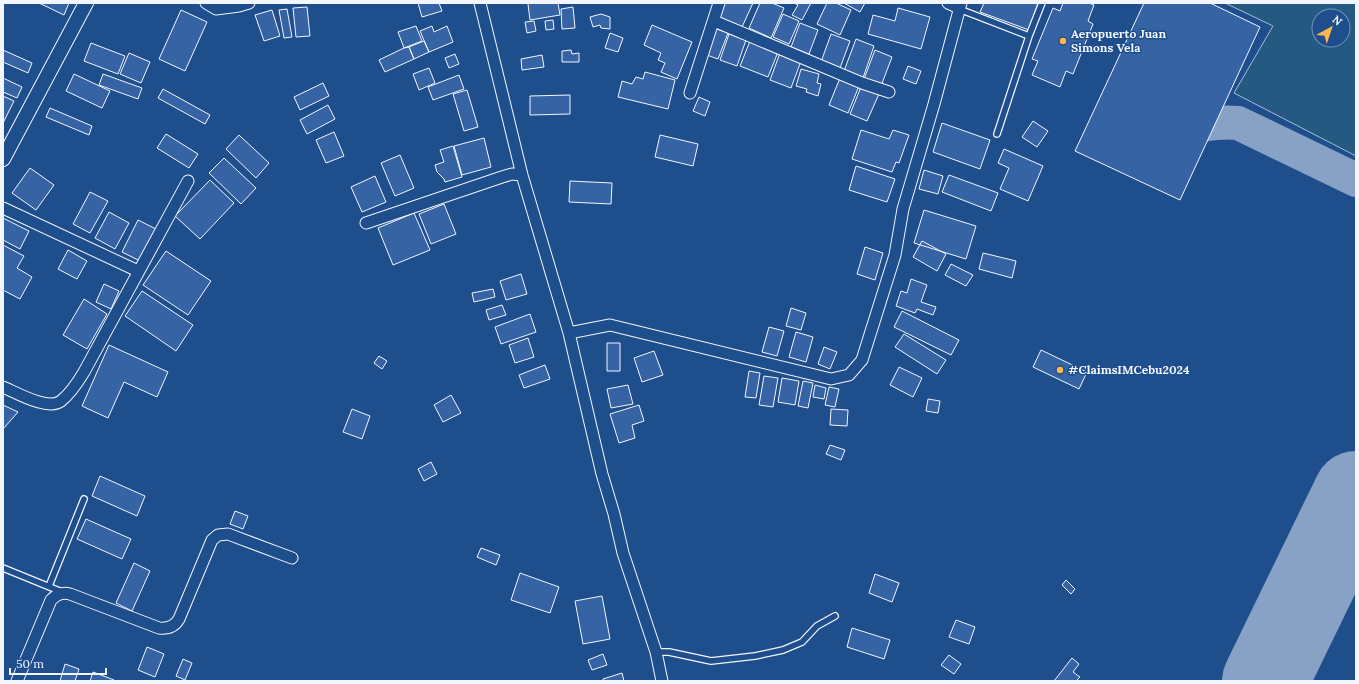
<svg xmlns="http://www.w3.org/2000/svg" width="1359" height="684" font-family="Lora,serif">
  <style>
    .green { fill: #245a82; stroke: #a8bbd7; fill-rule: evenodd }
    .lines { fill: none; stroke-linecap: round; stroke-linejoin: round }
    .taxiway { stroke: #88a2c6; stroke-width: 34 }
    .runway { stroke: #88a2c6; stroke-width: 86 }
    .building { fill: #3563a3; stroke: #f2f6ff }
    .service-casing { stroke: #f2f6ff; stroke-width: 8 }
    .minor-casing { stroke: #f2f6ff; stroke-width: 13 }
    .tertiary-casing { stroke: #f2f6ff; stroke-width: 16 }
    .service { stroke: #1f4e8c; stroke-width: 5.5 }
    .minor { stroke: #1f4e8c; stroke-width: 11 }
    .tertiary { stroke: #1f4e8c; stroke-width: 14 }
    .poi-dot { fill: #ffb74d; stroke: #1f4e8c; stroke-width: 1.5 }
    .labels { text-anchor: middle; stroke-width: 3; stroke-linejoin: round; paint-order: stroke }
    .poi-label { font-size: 12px; font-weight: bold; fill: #f2f6ff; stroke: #1f4e8c; text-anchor: start }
  </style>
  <rect width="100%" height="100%" fill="#1f4e8c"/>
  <path class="green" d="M1225,3H1356V156L1234,93L1273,26ZM1319,16H1343V40H1319Z"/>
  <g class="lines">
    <path class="taxiway" d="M1171,133C1196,126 1212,121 1238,123L1356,180"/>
    <path class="runway" d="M1265,681L1356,494"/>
  </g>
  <path class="building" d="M39,3H69L64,15Z
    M418,3H439L442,11L422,17Z
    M529,3H558L560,15L530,20L528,4Z
    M723,3H753L742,27L717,16Z
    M760,3H772L784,8L771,38L749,28Z
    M794,3H811L802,20L792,15L798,5Z
    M827,3H836L851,10L840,35L817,24Z
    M844,3H865L860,12Z
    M984,3H1038L1029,30L980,12Z
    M1063,3H1089L1094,5L1088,21L1093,24L1073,74L1066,71L1060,87L1032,75L1038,61L1032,59L1053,8L1060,11Z
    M1144,3H1210L1260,27L1180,200L1075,151Z
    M307,7L310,36L296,37L293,8Z
    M573,7L575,28L562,29L561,9Z
    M898,8L930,17L921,49L868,34L873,15L895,21Z
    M287,9L292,37L284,38L279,10Z
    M181,10L207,22L185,71L159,59Z
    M272,10L280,36L264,41L255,15Z
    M601,14L610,17V29L601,28L600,25L593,27L590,17Z
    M783,14L799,21L789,44L773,37Z
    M553,20L554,29L546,30L545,21Z
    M534,21L536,31L527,33L525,22Z
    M800,23L818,30L809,54L791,47Z
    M652,25L692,42L677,79L661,72L665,63L658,60L661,53L644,45Z
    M416,26L422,41L404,48L398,32Z
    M432,26L434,32L447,26L453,42L429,52L420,31Z
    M714,28L728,33L718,59L704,54Z
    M610,33L623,38L618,52L605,48Z
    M729,34L746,40L737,66L720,60Z
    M831,34L850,41L840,68L821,62Z
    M856,39L874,46L863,78L844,71Z
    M424,41L429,52L414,59L409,47Z
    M750,41L778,52L768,77L740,66Z
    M91,43L125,56L118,74L84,61Z
    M409,47L414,59L385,72L379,60L404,48Z
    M3,50L32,63L28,73L3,62Z
    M571,50L572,54L579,53V62H562V51Z
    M875,50L892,57L881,86L864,79Z
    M129,53L150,62L141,83L120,74Z
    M780,53L801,61L791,88L770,80Z
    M455,54L459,64L449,68L445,58Z
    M542,55L544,67L522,70L521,59Z
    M908,66L921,71L916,84L903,79Z
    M429,68L435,83L419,90L413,74Z
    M801,69L819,74L817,83L821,84L818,96L806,92L807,89L796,86Z
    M645,72L675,80L668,109L618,97L622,81L632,84L636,77L643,79Z
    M74,74L110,91L102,108L66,91Z
    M103,74L142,88L138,99L99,85Z
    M459,75L464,89L433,100L428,87Z
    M3,78L22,87L17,98L3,92Z
    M840,78L859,86L848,113L829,105Z
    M323,83L329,96L300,110L294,97Z
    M861,87L879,94L867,121L850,114Z
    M163,89L210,115L205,124L158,98Z
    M467,90L478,127L464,131L453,94Z
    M570,95V114L530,115V96Z
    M3,96L14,101L3,123Z
    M699,97L710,102L705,116L693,111Z
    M328,105L335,119L307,134L300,120Z
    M50,108L92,126L89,135L46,117Z
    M1033,121L1048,131L1037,147L1022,137Z
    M942,123L990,140L980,169L933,152Z
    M861,130L889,139L893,130L909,135L899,163L896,162L892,172L852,159Z
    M334,132L344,156L326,163L316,140Z
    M166,134L198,154L189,168L157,148Z
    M239,135L269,163L256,178L226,149Z
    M660,135L698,144L693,166L655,157Z
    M484,138L491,167L462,175L454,146Z
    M453,146L462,177L445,182L444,179L437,172L435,165L444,162L440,150Z
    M1004,149L1043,166L1028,201L1000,189L1009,168L998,163Z
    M400,155L414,188L395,196L381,163Z
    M224,158L256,188L241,204L209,173Z
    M856,166L895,179L887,202L849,190Z
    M30,168L54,185L36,210L12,193Z
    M924,170L943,176L938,194L919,189Z
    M949,175L998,193L991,211L942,192Z
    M375,176L386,202L362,212L351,187Z
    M210,180L234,203L200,239L175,216Z
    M570,181L612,183L611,204L569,202Z
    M90,192L108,201L90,233L73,224Z
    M444,204L456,234L431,244L419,214Z
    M924,210L976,226L966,259L914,243Z
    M109,212L129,223L115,249L95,238Z
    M414,213L430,250L393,265L378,228Z
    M3,218L29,231L20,249L3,240Z
    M138,220L158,230L142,262L122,252Z
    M922,241L946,254L937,271L913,257Z
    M3,245L24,256L17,268L32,277L20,299L3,290Z
    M865,247L883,253L875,280L857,274Z
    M68,250L87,261L77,279L58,269Z
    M166,251L211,281L188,315L143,285Z
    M983,253L1016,261L1012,278L979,269Z
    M951,264L973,275L966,286L945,275Z
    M521,274L527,294L506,300L500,281Z
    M911,279L927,285L921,302L936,307L933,315L917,309L915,313L896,306L901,291L907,293Z
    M104,284L119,291L111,309L96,302Z
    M493,289L495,297L474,302L472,293Z
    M142,291L193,325L176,351L125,316Z
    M84,299L107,314L87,349L63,335Z
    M502,305L506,315L489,320L486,310Z
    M791,308L806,313L801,330L786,326Z
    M902,311L959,340L951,355L894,327Z
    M530,314L536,332L501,344L495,327Z
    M769,327L784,331L777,356L762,352Z
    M796,332L813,337L806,362L789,357Z
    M904,334L946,360L937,374L895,347Z
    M528,338L534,357L515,363L509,345Z
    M607,343H620V371H607Z
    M109,345L168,372L157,397L124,382L108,418L82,406Z
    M824,347L837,352L830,369L818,364Z
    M1041,350L1087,372L1079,389L1033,367Z
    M654,351L663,375L642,382L634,358Z
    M379,356L387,361L382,369L374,363Z
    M545,365L550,379L524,388L519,375Z
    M899,367L922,378L913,397L890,385Z
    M749,371L760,373L756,398L745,397Z
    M764,376L778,378L773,407L759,405Z
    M782,378L799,381L795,405L778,402Z
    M803,381L813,383L808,408L798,406Z
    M628,385L633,404L611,408L607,389Z
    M815,385L826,388L824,399L813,397Z
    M829,387L839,389L835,407L825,405Z
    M451,395L461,413L443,422L434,405Z
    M928,399L940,401L938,413L926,411Z
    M3,405L18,412L3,429Z
    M639,405L644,421L632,425L635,438L619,443L610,414Z
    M352,409L370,416L362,439L343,432Z
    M831,409L848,410L847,426L830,425Z
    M830,445L845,450L841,460L826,454Z
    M431,462L437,474L424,481L418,469Z
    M100,476L145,496L137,516L92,496Z
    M235,511L248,516L243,529L230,524Z
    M86,519L131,539L122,559L77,539Z
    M481,548L500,555L496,565L477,557Z
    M134,563L150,571L132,611L116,603Z
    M520,573L559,587L550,613L511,600Z
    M875,574L899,583L892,602L869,593Z
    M1066,580L1075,589L1071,594L1062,585Z
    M602,596L610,639L583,644L575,601Z
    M956,620L975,627L969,644L949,637Z
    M852,628L890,640L884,659L847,647Z
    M147,647L164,654L155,677L138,670Z
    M603,654L607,665L592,670L588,660Z
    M949,655L961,664L954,674L941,665Z
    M1072,658L1079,664L1073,672L1080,677L1076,681H1054Z
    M183,659L192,663L185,680L176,676Z
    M65,664L79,669L75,681H60Z
    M93,672L114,680V681H90Z
    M622,673L624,681H603V679Z"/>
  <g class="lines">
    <g class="service-casing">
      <path id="service" d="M959,9L1029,36L997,134
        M1029,36L1042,3
        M3,568L62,592
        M49,586L84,499
        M656,652H669L711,661L755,656L783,650L802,642L817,626L835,616"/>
    </g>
    <g class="minor-casing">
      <path id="minor" d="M206,3L216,9L239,6L249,3
        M480,3L522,175L569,333L602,474L614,514L623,553L656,652L662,681
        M948,3L959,8
        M714,21L862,83L889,92
        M690,93L719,3
        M3,208L138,271
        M366,223L502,177L512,174L522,175
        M569,333L610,325L831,379L849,375L862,360L895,255L903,209L934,104L961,3
        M3,387C17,393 48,411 61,401C71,393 78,382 84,372L188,181
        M17,681L51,600C57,594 62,592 70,594L159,628C168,629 175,626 179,619L212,540L218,535L228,534L292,558"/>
    </g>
    <g class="tertiary-casing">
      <path id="tertiary" d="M3,159L86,3"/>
    </g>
    <use href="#service" class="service"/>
    <use href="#minor" class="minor"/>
    <use href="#tertiary" class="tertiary"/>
  </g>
  <g class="poi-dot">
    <circle cx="1063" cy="41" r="4"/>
    <circle cx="1060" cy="370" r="4"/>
  </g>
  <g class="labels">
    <g class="poi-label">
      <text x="1071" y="38">Aeropuerto Juan<tspan x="1071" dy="14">Simons Vela</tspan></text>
      <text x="1068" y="374">#ClaimsIMCebu2024</text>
    </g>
  </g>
  <rect width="1359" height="684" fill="none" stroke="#f2f6ff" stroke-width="8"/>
  <g transform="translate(1331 28) rotate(40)"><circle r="19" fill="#1f4e8c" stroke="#7391ba"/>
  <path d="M0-3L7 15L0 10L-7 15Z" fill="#ffb74d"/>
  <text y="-6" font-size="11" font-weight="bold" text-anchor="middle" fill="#f2f6ff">N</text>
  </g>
  <path d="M10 668v6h96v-6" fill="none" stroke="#f2f6ff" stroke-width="2"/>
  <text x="16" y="668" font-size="12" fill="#f2f6ff" stroke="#1f4e8c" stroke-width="3" paint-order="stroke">50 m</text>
</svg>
